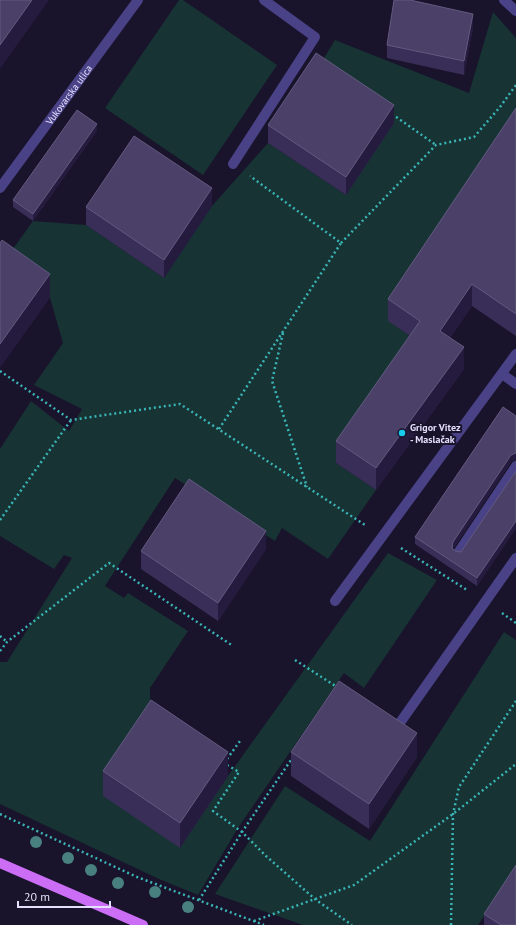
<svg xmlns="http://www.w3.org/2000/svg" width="516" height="925" font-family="'PT Sans',sans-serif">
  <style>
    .green { fill: #173334 }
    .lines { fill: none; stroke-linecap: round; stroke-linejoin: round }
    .path { stroke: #3ab5b6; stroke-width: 2.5; stroke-dasharray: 2 3; stroke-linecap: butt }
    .lane { stroke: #494286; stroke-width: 10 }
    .street { stroke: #494286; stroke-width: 10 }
    .primary { stroke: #cb6ef5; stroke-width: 10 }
    .tree { fill: #488080 }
    .wall { fill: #392e57 }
    .shaded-wall { fill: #241b3e }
    .building { fill: #4b4168; stroke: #635a80 }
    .poi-dot { fill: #19ccef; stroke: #19132b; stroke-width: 1.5 }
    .labels { text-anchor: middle; stroke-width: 4; stroke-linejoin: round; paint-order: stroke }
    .street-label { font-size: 10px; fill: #e4dffd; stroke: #19132b }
    .poi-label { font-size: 10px; font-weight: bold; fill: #e4dffd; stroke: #19132b; text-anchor: start }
  </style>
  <rect width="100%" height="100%" fill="#19132b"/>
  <path class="green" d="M179,0H183L277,65L203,175L105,108Z
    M493,12L516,38V130L389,321L420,343L336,463L376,490L328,559L282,528L275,541L175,478L105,586L124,598L128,593L188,631L150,688L151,724L180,847L228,776L388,553L437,580L364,688L344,673L238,828L198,895L159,879L0,804V662H7L72,558L64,555L54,569L0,536V449L31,401L69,431L82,409L34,385L63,343L50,298L2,264L33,221L86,225L164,278L212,206L268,143L346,195L316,71L335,40L469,93Z
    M504,632L516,640V870L478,925H303L215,894L285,786L370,841Z"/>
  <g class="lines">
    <path class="path" d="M392,114L436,145
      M341,243L436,145L474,137L500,107L516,85
      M283,333L272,381L307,487
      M0,371L71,420L180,404L365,525
      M219,429L341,243L250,176
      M0,520L71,420
      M401,548L467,590
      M502,613L516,623
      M0,636L7,642
      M0,651L7,642L109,563L233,646
      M295,660L337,687
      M227,759L240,741
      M227,765L239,772L213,811L242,832L266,856L316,900L352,925
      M0,814L137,877L264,925
      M199,900L242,832L293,757
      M254,921L354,885L453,814L516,764
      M451,925L453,814L459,787L516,701"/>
    <path class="lane" d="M233,164L315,37L264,0
      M458,553L516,466
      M397,727L516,558"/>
    <g class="street">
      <path d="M504,0L516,11"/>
      <path id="s1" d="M0,188L138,0"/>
      <path d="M502,374L516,384"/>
      <path d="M335,601L516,354"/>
    </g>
    <path class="primary" d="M0,863L143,925"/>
  </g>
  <g class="tree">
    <circle cx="36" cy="842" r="6"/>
    <circle cx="68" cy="858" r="6"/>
    <circle cx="91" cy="870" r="6"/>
    <circle cx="118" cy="883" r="6"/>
    <circle cx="155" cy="892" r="6"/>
    <circle cx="188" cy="907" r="6"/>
  </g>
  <path class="wall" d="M473,27L464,75L387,58V45Z
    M516,108V336L472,306L450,338L464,369L376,490L336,463V441L410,336L388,321V299Z
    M394,123L346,195L268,143V125Z
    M97,131L33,221L13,207V200Z
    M212,206L164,278L86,225V207Z
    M511,462L453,549L455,551L461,552L463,549L516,471V528L477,586L415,544V537Z
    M266,549L218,621L141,569V551Z
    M291,752L417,757L369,829L291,776Z
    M103,771L228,776L180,848L103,796Z
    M484,914L516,925H484Z"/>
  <path class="shaded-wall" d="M32,0H49L0,69V45Z
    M473,14V27L464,75V61Z
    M394,105V123L346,195V177Z
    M97,124V131L33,221V214Z
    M212,188V206L164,278V260Z
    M50,274V298L0,368V344Z
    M472,284V306L440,353V331Z
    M464,347V369L376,490V468Z
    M516,453V460L511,462L453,549L452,556L453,542L511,455Z
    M516,521V528L477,586V578Z
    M266,531V549L218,621V603Z
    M417,733V757L369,829V804Z
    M228,752V776L180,848V823Z"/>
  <path class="building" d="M0,0H32L0,45Z
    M394,0H410L473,14L464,61L387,45Z
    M316,53L394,105L346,177L268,125Z
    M516,108V314L472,284L440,331L464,347L376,468L336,441L420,321L388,299Z
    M77,110L97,124L33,214L13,200Z
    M134,136L212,188L164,260L86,207Z
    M2,240L50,274L0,344V243Z
    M503,407L516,416V453L511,455L453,542L452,548L455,551L461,552L463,549L516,471V521L477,578L415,537Z
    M189,479L266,531L218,603L141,551Z
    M339,681L417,733L369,804L291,752Z
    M151,700L228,752L180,823L103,771Z
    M516,865V925H501L484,914Z"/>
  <circle class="poi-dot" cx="402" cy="433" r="4"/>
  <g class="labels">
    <g class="street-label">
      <text dy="4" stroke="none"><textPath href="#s1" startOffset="116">Vukovarska ulica</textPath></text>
    </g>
    <g class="poi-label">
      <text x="410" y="431">Grigor Vitez<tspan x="410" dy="12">- Maslačak</tspan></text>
    </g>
  </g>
  <path d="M18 901v6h92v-6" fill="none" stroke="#e4dffd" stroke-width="2"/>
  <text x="24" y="901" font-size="12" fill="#e4dffd" stroke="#19132b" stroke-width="3" paint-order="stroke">20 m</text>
</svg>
